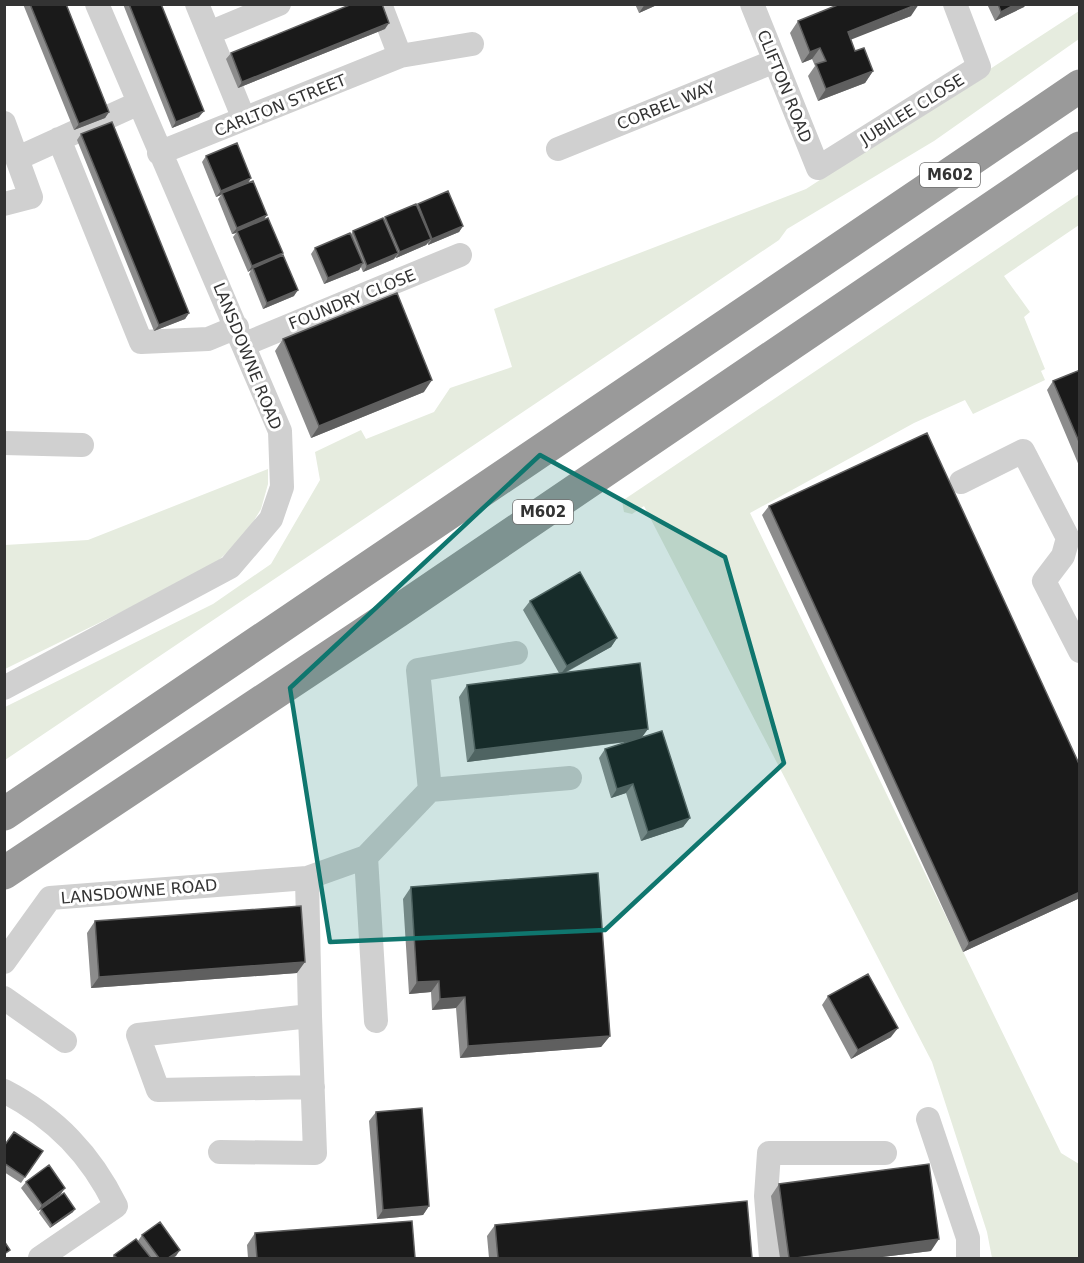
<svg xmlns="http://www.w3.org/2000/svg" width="1084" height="1263" font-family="'DejaVu Sans',sans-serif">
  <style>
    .green { fill: #e6ecdf }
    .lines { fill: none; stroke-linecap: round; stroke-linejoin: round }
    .minor { stroke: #d0d0d0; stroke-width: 24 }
    .highway { stroke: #9a9a9a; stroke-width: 33 }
    .wall { fill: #8c8c8c }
    .shaded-wall { fill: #5f5f5f }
    .building { fill: #1a1a1a; stroke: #5f5f5f; stroke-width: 1.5 }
    .marked { fill: #0f766e; fill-opacity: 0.2; stroke: #0f766e; stroke-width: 4.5; stroke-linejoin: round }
    .labels { text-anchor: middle; stroke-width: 6; stroke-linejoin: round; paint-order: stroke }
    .shield { fill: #fff; stroke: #707070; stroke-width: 1.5 }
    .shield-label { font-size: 15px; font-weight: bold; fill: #333 }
    .street-label { font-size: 16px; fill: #333; stroke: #fff }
  </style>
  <rect width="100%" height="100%" fill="#fff"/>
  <path class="green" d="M1079,11V39L934,141L787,229L779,240L5,760V707L213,604L271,564L320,480L315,452L361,430L366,439L434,412L450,388L512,367L494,309L806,189Z
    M1079,194V225L1004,276L1030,312L1024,317L1045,369L1041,371L1045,380L973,414L965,400L914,423L750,513L1061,1153L1079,1164V1258H992L987,1232L932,1062L644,506L632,514L624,512L622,501Z
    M268,469V484L261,509L244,537L209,569L5,669V545L88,540Z"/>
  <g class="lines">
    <path class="minor" d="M197,4L244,119
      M380,4L400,56
      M752,4L818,168L979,67L955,4
      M209,33L279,4
      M4,123L31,197L4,204
      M59,139L141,342L208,339L237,327
      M558,149L775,61
      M159,153L400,56L472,44
      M18,158L139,103
      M245,344L460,255
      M4,443L82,445
      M961,482L1023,451L1068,538L1063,556L1044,581L1080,651
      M4,688L230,567L271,519L282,487L280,431L97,4
      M430,790L418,670L516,653
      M366,857L376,1021
      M307,878L310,1016L138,1035L158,1090L313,1087
      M4,962L50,898L307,878L366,857L430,790L570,778
      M4,998L65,1041
      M4,1091C56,1118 91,1155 116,1206L40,1258
      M928,1119L968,1238V1258
      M220,1152L315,1153L310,1016
      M771,1258L766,1196L769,1153H885"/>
    <path class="highway" d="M4,814L1080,86
      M4,873L398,611L1080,148"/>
  </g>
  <path class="wall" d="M23,4H66L109,112L105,118L74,130Z
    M123,4H161L199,117L172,128Z
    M635,4H659L639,13Z
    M987,4H1026L1024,7L995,21Z
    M911,16L850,39L855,51L873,71L865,83L818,101L808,76L815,66L812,59L802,63L790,33L798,21Z
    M385,29L238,88L226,59L231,53Z
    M81,134L189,313L185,319L154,331L77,140Z
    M206,156L251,178L248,183L265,219L283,253L280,256L294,296L263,309L249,274L251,270L248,272L233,237L236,233L232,234L218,199L221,195L216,197L202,162Z
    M418,204L463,226L459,232L428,245V243L426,245L396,258L395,257L394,259L363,272L361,267L359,270L324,284L311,254L315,248L351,234L353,231L384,219L385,217L417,205Z
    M283,339L424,392L311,438L275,351Z
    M1080,370V468L1047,390L1053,381Z
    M769,506L1080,766V898L963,952L762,515Z
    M530,601L617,638L611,647L565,673L642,737L690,818L683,827L641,841L626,793L611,798L599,758L605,749L627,742L467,762L459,697L467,685L559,673L523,610Z
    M411,887L610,1036L601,1047L460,1058L456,1008L432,1010L431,992L409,994L403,899Z
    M95,921L297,973L91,988L87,933Z
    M828,996L891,1037L851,1059L822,1005Z
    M376,1112L429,1206L423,1215L377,1219L369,1121Z
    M4,1146L43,1151L21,1183L4,1172Z
    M26,1182L61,1194L38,1211L21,1188Z
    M779,1184L931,1251L874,1258H780L771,1196Z
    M41,1209L73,1212L50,1228L39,1213Z
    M495,1225L752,1258H489L487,1236Z
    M255,1233L415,1258H248L247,1245Z
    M142,1235L176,1256L172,1258H112L114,1255L138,1241Z"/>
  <path class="shaded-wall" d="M645,4H659L639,13Z
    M919,4L911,16L840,44L848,32Z
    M1016,4H1026L1024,7L995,21L1001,12Z
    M389,23L385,29L238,88L242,82Z
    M820,48L812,59L802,63L810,52Z
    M873,71L865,83L818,101L826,89Z
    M204,111L199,117L172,128L176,122Z
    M109,112L105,118L74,130L79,124Z
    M251,178L247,184L222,193L221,195L216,197L221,191Z
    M267,215L263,221L237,231L236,233L232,234L237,228Z
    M463,226L459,232L428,245L432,239Z
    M431,239L426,245L396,258L400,252Z
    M283,253L278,259L253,268L251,270L248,272L252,266Z
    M398,253L394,259L363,272L367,266Z
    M363,263L359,270L324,284L328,278Z
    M298,290L294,296L263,309L267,303Z
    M189,313L185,319L154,331L159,325Z
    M432,380L424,392L311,438L319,426Z
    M617,638L611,647L560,675L567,666Z
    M648,729L640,740L467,762L475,750Z
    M633,784L626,793L611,798L617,789Z
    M690,818L683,827L641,841L648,832Z
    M1080,892V898L963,952L969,943Z
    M305,962L297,973L91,988L99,977Z
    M439,981L431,992L409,994L417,982Z
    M465,997L456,1008L432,1010L440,999Z
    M898,1028L891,1037L851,1059L858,1050Z
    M610,1036L601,1047L460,1058L468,1046Z
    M65,1188L61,1194L38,1211L42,1205Z
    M429,1206L423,1215L377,1219L383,1210Z
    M75,1209L73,1212L50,1228L52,1225Z
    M939,1239L931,1251L874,1258H796Z
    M180,1250L176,1256L172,1258H168Z"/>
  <path class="building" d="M30,4H66L109,112L79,124Z
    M129,4H161L204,111L176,122Z
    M352,4H382L389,23L242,82L231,53Z
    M840,4H918L848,32L855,51L864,48L873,71L826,89L816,64L826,61L820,48L810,52L798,21Z
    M998,4H1016L1001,12Z
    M112,122L189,313L159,325L81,134Z
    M237,143L251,178L221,191L206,156Z
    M253,181L267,215L237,228L222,193Z
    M448,191L463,226L432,239L418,204Z
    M416,204L431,239L400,252L385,217Z
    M268,218L283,253L252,266L237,231Z
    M383,218L398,253L367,266L353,231Z
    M350,233L363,263L328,278L315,248Z
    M283,255L298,290L267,303L253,268Z
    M397,293L432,380L319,426L283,339Z
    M1080,370V444L1053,381Z
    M927,433L1080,766V892L969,943L769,506Z
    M580,572L617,638L567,666L530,601Z
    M640,663L648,729L475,750L467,685Z
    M662,731L690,818L648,832L633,784L617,789L605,749Z
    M598,873L610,1036L468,1046L465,997L440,999L439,981L417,982L411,887Z
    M301,906L305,962L99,977L95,921Z
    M868,974L898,1028L858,1050L828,996Z
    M422,1108L429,1206L383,1210L376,1112Z
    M14,1132L43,1151L25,1177L4,1163V1146Z
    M929,1164L939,1239L796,1258H789L779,1184Z
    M49,1165L65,1188L42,1205L26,1182Z
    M64,1193L75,1209L52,1225L41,1209Z
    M747,1201L752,1258H498L495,1225Z
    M412,1221L415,1258H257L255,1233Z
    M160,1222L180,1250L168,1258H159L142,1235Z
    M136,1239L151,1258H117L114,1255Z
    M4,1241L10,1250L4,1254Z"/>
  <path class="marked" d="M540,455L725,557L784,763L605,930L330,942L290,688Z"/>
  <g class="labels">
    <g class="shield">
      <rect x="920" y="163" width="60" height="24" rx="4.5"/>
      <rect x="513" y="500" width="60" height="24" rx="4.5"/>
    </g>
    <g class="shield-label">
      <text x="950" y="180">M602</text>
      <text x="543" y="517">M602</text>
    </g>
    <g class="street-label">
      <text transform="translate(785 86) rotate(68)" y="6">CLIFTON ROAD</text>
      <text transform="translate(280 105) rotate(-22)" y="6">CARLTON STREET</text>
      <text transform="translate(666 105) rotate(-22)" y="6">CORBEL WAY</text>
      <text transform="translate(912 109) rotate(-32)" y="6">JUBILEE CLOSE</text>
      <text transform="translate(352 299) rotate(-22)" y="6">FOUNDRY CLOSE</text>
      <text transform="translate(248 356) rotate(68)" y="6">LANSDOWNE ROAD</text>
      <text transform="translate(139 891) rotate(-5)" y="6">LANSDOWNE ROAD</text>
    </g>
  </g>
  <rect width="1084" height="1263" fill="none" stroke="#333333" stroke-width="12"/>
</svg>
